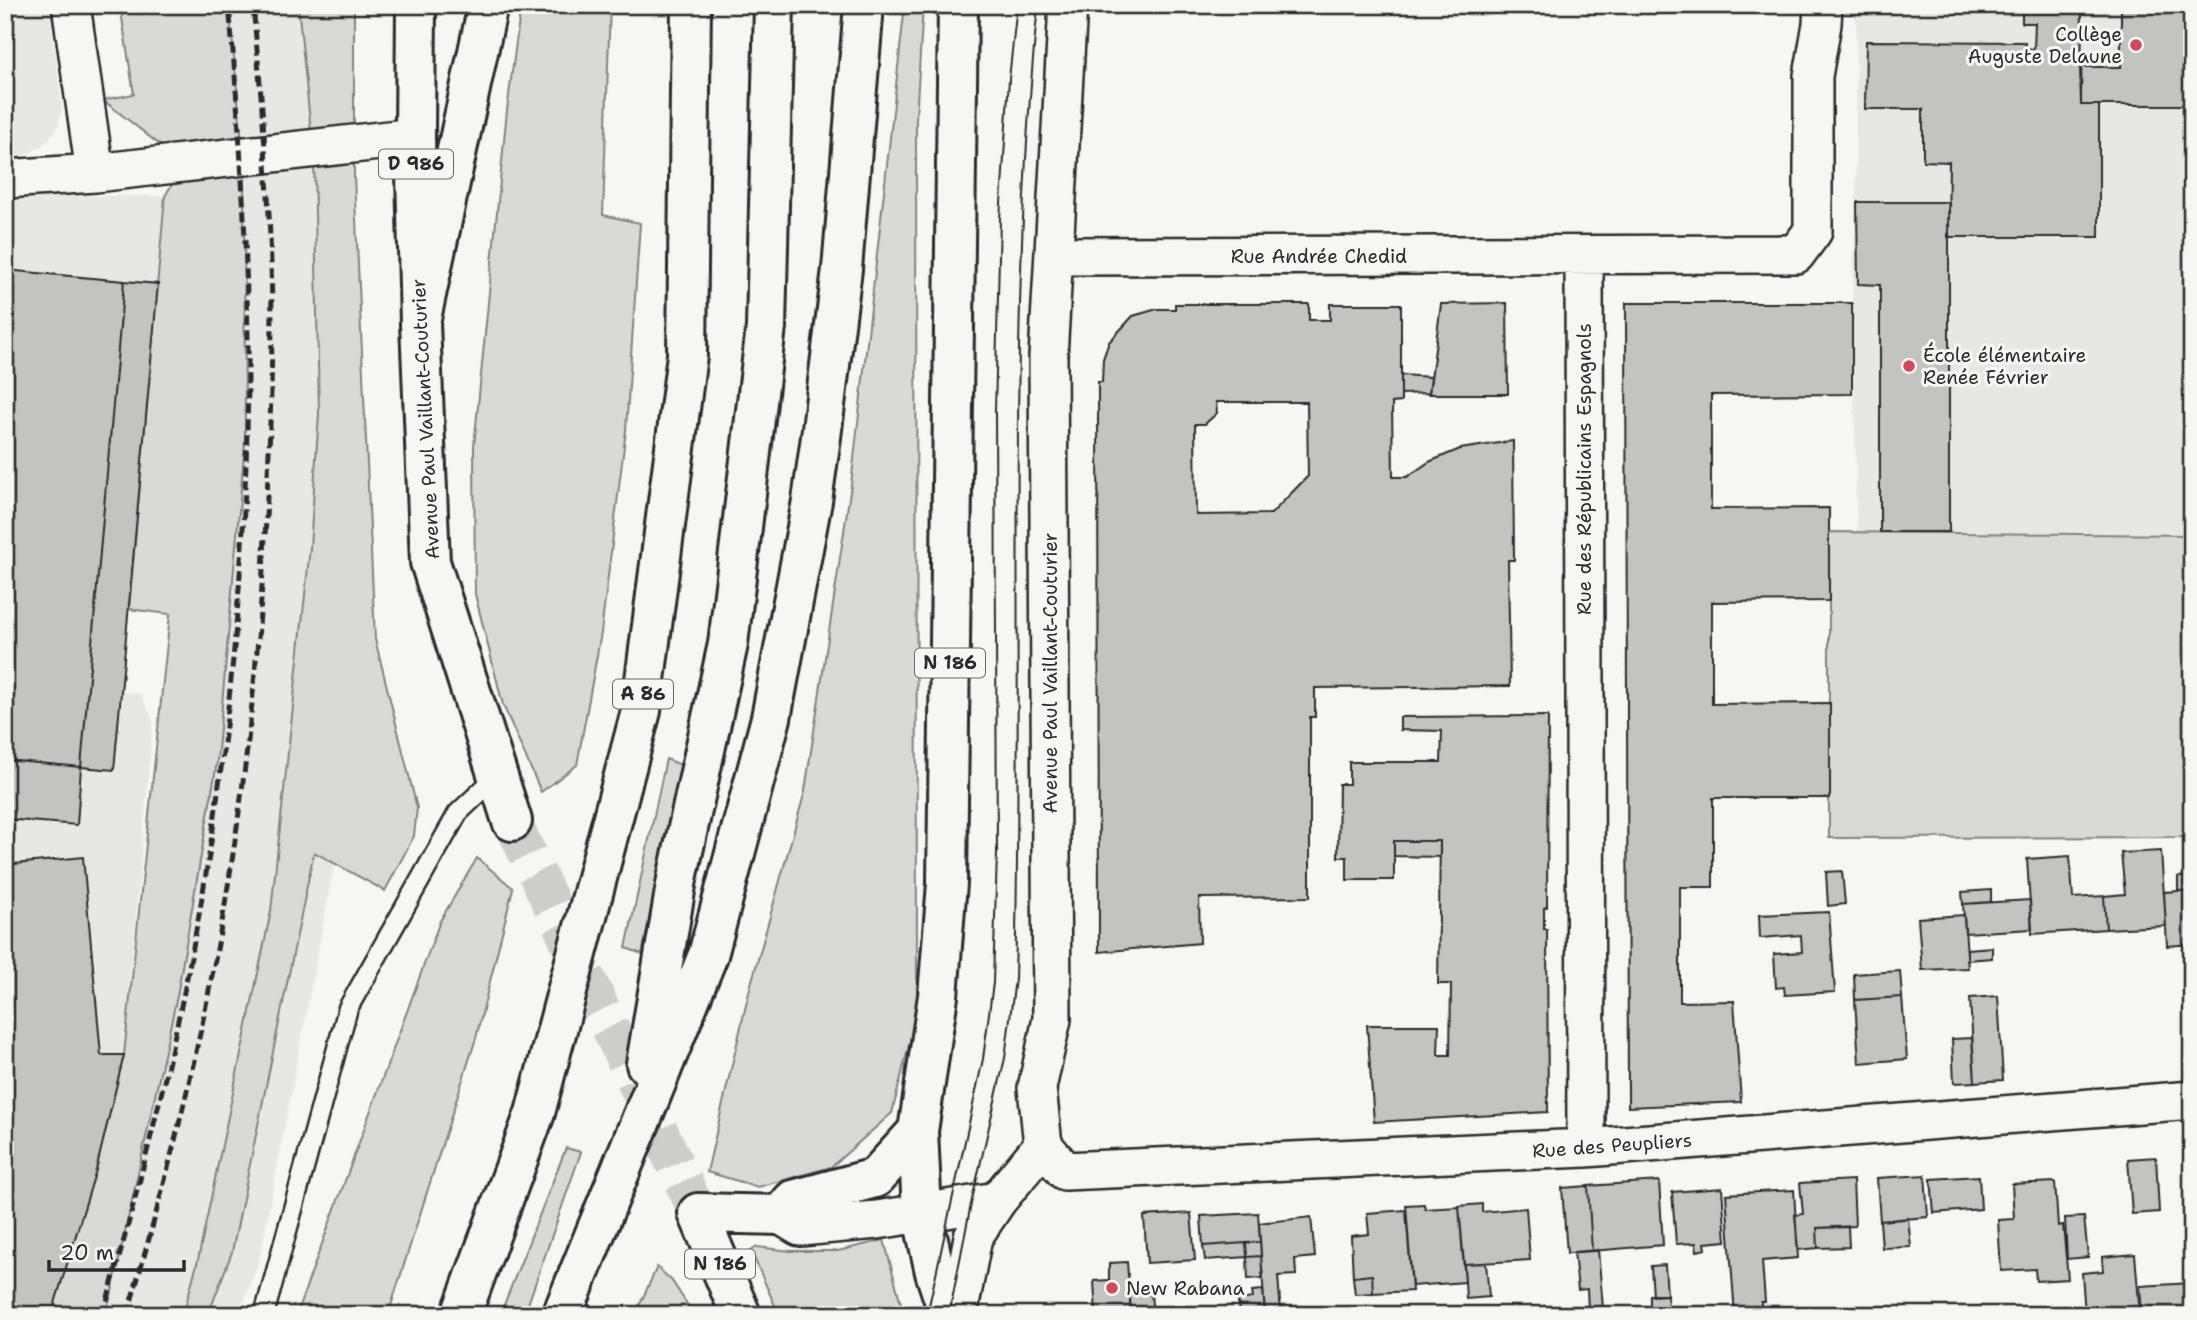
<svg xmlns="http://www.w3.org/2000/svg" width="2197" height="1320" font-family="'Shantell Sans',sans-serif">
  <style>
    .built { fill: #e7e7e3 }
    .green { fill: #d9d9d5; stroke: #828280; stroke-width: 2 }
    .building { fill: #c3c3c0; stroke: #2b2b2b; stroke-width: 2; fill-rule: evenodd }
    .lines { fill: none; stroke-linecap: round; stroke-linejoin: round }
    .primary-tunnel { stroke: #cdcdca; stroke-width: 38; stroke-dasharray: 38 19; stroke-linecap: butt }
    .service-casing { stroke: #2b2b2b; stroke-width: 23 }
    .minor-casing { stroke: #2b2b2b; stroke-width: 42 }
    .primary-casing { stroke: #2b2b2b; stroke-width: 44 }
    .motorway-casing { stroke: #2b2b2b; stroke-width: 44 }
    .service { stroke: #f6f6f2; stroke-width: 18 }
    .minor { stroke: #f6f6f2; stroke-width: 37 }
    .primary { stroke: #f6f6f2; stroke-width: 38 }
    .motorway { stroke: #f6f6f2; stroke-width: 38 }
    .tram { stroke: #2b2b2b; stroke-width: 2 }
    .rail { stroke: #2b2b2b; stroke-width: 5; stroke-dasharray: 10 5; stroke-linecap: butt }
    .poi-dot { fill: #d1495b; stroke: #f6f6f2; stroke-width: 2.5 }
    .labels { text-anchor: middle; stroke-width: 6; stroke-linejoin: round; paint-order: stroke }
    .shield { fill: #f6f6f2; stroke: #686867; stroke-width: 2 }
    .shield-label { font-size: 18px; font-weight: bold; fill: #2b2b2b }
    .poi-label { font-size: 19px; fill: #2b2b2b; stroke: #f6f6f2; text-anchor: start }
    .street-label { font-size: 19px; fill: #2b2b2b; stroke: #f6f6f2 }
  </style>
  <rect width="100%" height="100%" fill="#f6f6f2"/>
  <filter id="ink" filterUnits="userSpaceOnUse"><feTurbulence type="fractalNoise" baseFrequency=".0143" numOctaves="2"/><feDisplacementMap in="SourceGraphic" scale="14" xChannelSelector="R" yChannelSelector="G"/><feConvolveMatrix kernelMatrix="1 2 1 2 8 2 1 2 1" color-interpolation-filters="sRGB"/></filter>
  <g filter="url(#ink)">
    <path class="built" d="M5,5H49L62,108L57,129L42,146L22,156L5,157Z
      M184,5H324L363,537L333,872L260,1257L239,1315H71L157,989L170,613Z
      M1856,5H2192V535L1857,534L1852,303L1856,204Z
      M5,195L165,196L122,692L140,693L153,720L124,1055L96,1170L5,1315Z"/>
    <path class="green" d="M120,5H229L244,163L245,443L217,762L177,996L111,1296L104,1315H51L124,1055L170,614L129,609L165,196L184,164L103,100L134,94Z
      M298,5H354V176L375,639L417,808L414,836L385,891L314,852L232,1252L208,1315H183L198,1260L271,911L310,548L319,413L314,161Z
      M521,5H610L603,215L640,223L626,430L601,633L577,765L541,792L503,705L475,594L474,446L507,110Z
      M905,5H923L916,119L917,1013L892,1113L831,1167L758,1187L707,1172L750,988L805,791L851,485Z
      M1829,532L2192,535V837L1829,838Z
      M666,759L684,766L642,954L626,948Z
      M477,858L513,888L476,1038L388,1315H296L440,921Z
      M566,1148L581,1152L526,1310L524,1315H500Z
      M884,1240L904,1315H779L751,1251L757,1247L791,1251H838Z
      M657,1267L672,1281L694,1315H635Z"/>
    <path class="building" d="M2022,5H2082L2081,105H2099V237H1948L1949,162L1923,161V109H1865L1866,41L2025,42V48L2034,49L2035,23H2022Z
      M2121,5H2192V105H2081L2080,67H2121Z
      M1857,202H1949V532H1880V285L1858,284Z
      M5,270L124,281L81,767L5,760Z
      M124,281L158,284L114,770L81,767Z
      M1507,303L1508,394H1429L1441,304Z
      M1626,303H1852V394L1711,395V509L1829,508V601L1712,602V704L1830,703V798H1713V887H1680V1002L1734,1001L1741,1102L1628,1107Z
      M1175,304H1309V320H1330V304H1401V402L1392,403L1393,477H1407L1429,462L1460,449L1513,441L1514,560H1508L1510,686L1315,688V717H1310V897L1199,898L1200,943L1099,952L1098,382H1102L1103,359L1109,342L1133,316L1157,309H1175ZM1216,402H1307L1308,476L1271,514L1196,515L1195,424H1205L1217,413Z
      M1401,375L1431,377L1429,393L1401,394Z
      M1548,716L1547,907L1544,908V929H1547L1548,1112L1374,1122L1367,1025H1439L1438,1055H1450L1451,984H1438L1440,841H1394V880H1347V857H1338L1339,784H1349V762H1441L1442,731L1400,730V717Z
      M5,760L81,767L77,825L5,819Z
      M1394,841H1440V857L1394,856Z
      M2161,851L2166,926L2106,929L2104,896L2125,894L2121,853Z
      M2070,856L2073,898L2104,896L2106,929L2032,934L2027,859Z
      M83,857L101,1055H124L96,1170L52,1313L53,1315H5V865Z
      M1842,871L1845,904L1828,906L1826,872Z
      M2192,876V891H2178V877Z
      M1991,890V902L1963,904L1962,892Z
      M2178,891H2192V944L2167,946L2164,892Z
      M2030,900L2032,929L1965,933L1963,904Z
      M1829,912L1835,992L1785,995L1784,987L1776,988L1774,954L1802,952L1801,935L1760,938L1759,915Z
      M1964,915L1968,968L1922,970L1918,918Z
      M1992,947V958L1967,960V949Z
      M1900,971L1902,997L1855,1000L1854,974Z
      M1998,996L2003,1080L1975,1082L1970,998Z
      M1902,997L1907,1059L1859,1063L1855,1000Z
      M1972,1038L1975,1082L1954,1083L1952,1039Z
      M2156,1157L2159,1212L2132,1214L2128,1159Z
      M1925,1175L1928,1217L1880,1221L1877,1178Z
      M1979,1176L1981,1209L1934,1213L1931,1179Z
      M1853,1180L1855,1226L1817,1228L1818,1248L1798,1250L1795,1215L1803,1214L1800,1183Z
      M1659,1181L1663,1245L1592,1251L1588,1186Z
      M2055,1182L2058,1226L2063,1225L2068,1279L2036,1281L2035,1269L2001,1271L1998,1220L2014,1219L2012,1184Z
      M1588,1186L1592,1251L1567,1253L1562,1188Z
      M1722,1188L1726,1241L1705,1243L1706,1249L1697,1251L1696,1243L1676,1244L1672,1192Z
      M1794,1190L1798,1258L1762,1261L1765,1302H1761V1315H1735L1726,1194Z
      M1424,1204L1425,1209L1459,1207L1465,1282L1412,1286L1406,1205Z
      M1482,1204V1212L1526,1208L1530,1260L1464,1264L1459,1206Z
      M1406,1210L1412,1291L1373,1293L1372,1275L1353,1277L1351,1236L1369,1234L1367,1213Z
      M1191,1213L1195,1260L1147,1263L1144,1216Z
      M1258,1213L1260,1242L1203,1246L1201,1216Z
      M1311,1217L1315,1257L1295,1259L1296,1275L1278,1276L1281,1314L1265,1315L1259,1223Z
      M2084,1217L2088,1257L2067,1259L2065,1218Z
      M1908,1218L1911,1247L1882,1248L1880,1221Z
      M1848,1227L1849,1247L1818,1248L1817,1228Z
      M1260,1242L1261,1256L1247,1257L1246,1243Z
      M1246,1243L1247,1257L1205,1260L1203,1246Z
      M1598,1250L1603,1308L1588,1309L1587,1289L1578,1290L1574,1252Z
      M2135,1254L2140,1315H2085L2082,1273L2103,1271L2102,1257Z
      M1261,1256L1263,1278L1248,1279L1247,1257Z
      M1127,1262L1131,1315H1096L1094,1281L1109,1280V1263Z
      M1486,1263L1489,1297L1466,1299L1464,1264Z
      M1665,1265L1667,1295L1653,1296L1651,1266Z
      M1372,1275L1373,1293L1355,1294L1353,1277Z
      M2192,1283V1315H2142L2140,1286Z
      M1263,1290L1265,1315H1239L1238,1300L1253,1298L1252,1291Z
      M1151,1294L1153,1315H1131L1130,1296Z
      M1650,1295H1667L1668,1306L1650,1307Z
      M1603,1308V1315H1534V1312Z"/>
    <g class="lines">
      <path class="primary-tunnel" d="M512,821L698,1213"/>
      <g class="service-casing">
        <path id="service" d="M264,1315L348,1008L458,813L496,777"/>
      </g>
      <g class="minor-casing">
        <path id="minor" d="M71,5L95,173
          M5,179L95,173L415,137
          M1054,256L1796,254L1813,231V76L1822,24L1823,5
          M1584,256L1586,1148
          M1043,1145L1065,1171L1586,1148L2192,1100
          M780,1215L800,1227L877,1220L997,1201
          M958,1315L973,1237L997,1201L1043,1145L1037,1088L1052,1019L1048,357L1068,5"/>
      </g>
      <g class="primary-casing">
        <path id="primary" d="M416,5L415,137L420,323L430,562L512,821
          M741,1315L698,1213L780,1215L793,1200L875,1178L918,1131
          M949,1315L935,1272L922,1213L918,1131L938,996L947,883L958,5"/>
      </g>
      <g class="motorway-casing">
        <path id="motorway" d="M420,323L488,5
          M646,1064L677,879L728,644L766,327L774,5
          M461,1315L535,1113L641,711L687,355L691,5
          M562,1315L708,955L771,718L812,501L821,437L842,269L864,5"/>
      </g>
      <use href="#service" class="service"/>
      <use href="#minor" class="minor"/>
      <use href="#primary" class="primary"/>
      <use href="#motorway" class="motorway"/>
      <path class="tram" d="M927,1315L983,1059L993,983L997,853L995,411L1000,219L1009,79L1017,5
        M949,1315L971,1204L1005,1058L1015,979C1024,654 1005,329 1038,5"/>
      <path class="rail" d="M103,1315C149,1153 190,989 214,822C236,662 249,498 248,337C246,226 239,116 229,5
        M127,1315C162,1197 192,1080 215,960C244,807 260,652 267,497C271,411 274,324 270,238C267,160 260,82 253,5"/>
    </g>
  </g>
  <g class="poi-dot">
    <circle cx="2136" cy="45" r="7"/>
    <circle cx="1909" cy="366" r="7"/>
    <circle cx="1112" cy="1288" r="7"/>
  </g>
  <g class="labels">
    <g class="shield">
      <rect x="379" y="149.5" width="74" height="29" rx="5"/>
      <rect x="915" y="648.5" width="70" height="29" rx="5"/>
      <rect x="613" y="679.5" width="60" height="29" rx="5"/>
      <rect x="685" y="1249.5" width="70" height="29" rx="5"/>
    </g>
    <g class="shield-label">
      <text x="416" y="170">D 986</text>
      <text x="950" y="669">N 186</text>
      <text x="643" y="700">A 86</text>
      <text x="720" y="1270">N 186</text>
    </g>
    <g class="poi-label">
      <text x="2122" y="41" text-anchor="end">Collège<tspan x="2122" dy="22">Auguste Delaune</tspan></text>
      <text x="1923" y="362">École élémentaire<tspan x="1923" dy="22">Renée Février</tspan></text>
      <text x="1126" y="1295">New Rabana</text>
    </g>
    <g class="street-label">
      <text x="1319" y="263">Rue Andrée Chedid</text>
      <text transform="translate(425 419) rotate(-93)" y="7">Avenue Paul Vaillant-Couturier</text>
      <text transform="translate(1584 469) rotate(-90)" y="7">Rue des Républicains Espagnols</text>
      <text transform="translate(1050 673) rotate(-90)" y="7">Avenue Paul Vaillant-Couturier</text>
      <text transform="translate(1612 1145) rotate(-4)" y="7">Rue des Peupliers</text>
    </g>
  </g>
  <rect width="2197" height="1320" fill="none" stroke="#f6f6f2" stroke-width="28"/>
  <rect x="14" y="14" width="2169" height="1292" fill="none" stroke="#2b2b2b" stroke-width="2.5" filter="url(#ink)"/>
  <path d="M49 1260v10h135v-10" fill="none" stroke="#2b2b2b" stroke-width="3.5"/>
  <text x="60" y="1260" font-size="21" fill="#2b2b2b" stroke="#f6f6f2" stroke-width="5" paint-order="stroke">20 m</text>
</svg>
